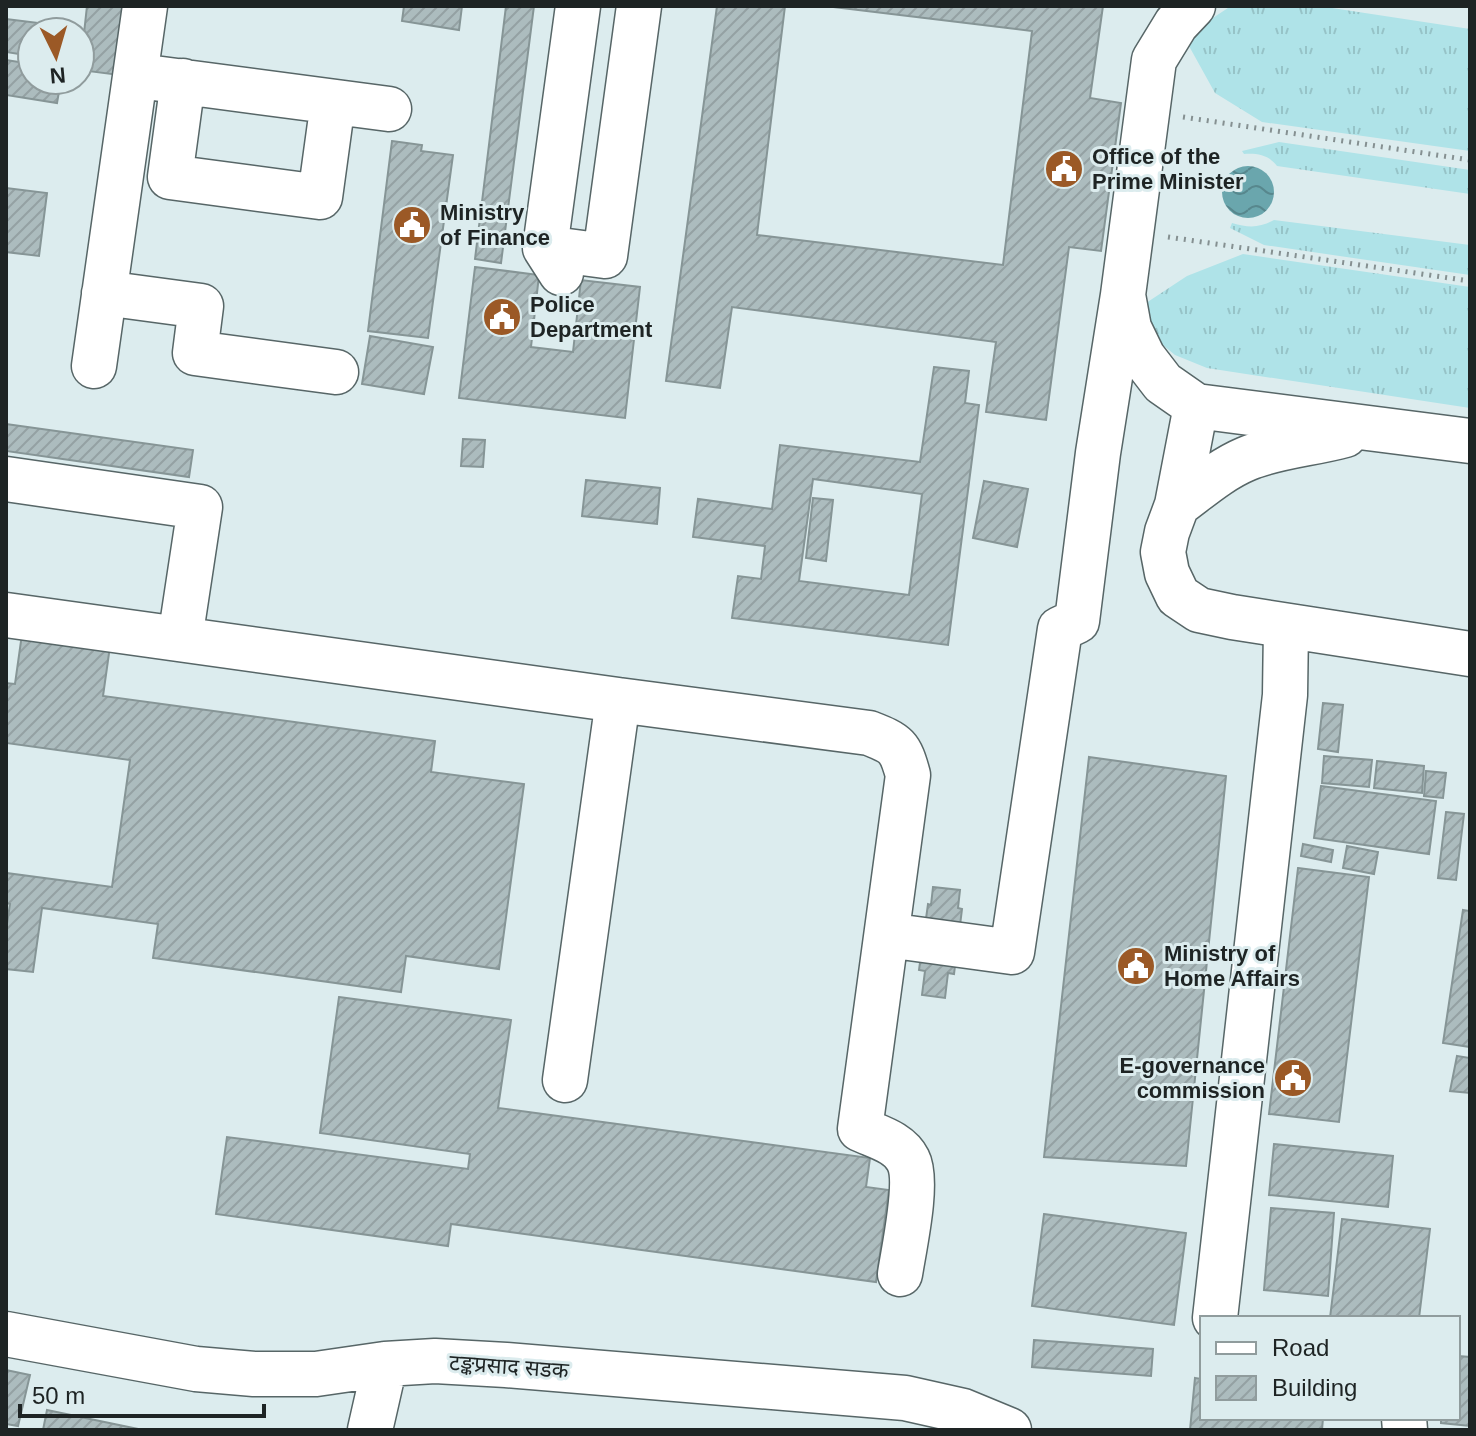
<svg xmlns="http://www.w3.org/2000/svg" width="1476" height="1436" font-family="Arial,'Noto Sans Devanagari',sans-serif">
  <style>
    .grass { fill: url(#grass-tufts) }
    .water { fill: url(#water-waves) }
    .building { fill: url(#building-hatch); stroke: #869596; stroke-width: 2; fill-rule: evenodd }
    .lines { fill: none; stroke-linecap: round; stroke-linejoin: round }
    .minor-casing { stroke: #576667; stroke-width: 47 }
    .path { stroke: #859091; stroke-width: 5; stroke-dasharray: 2 6; stroke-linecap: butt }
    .minor { stroke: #fff; stroke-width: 44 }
    .labels { text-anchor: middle; stroke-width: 6; stroke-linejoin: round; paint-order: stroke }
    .poi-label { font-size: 22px; font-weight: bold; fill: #1e2424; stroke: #dcecee; text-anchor: start }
    .street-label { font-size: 22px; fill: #1e2424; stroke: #dcecee }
  </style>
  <defs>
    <pattern id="grass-tufts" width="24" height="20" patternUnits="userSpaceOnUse" patternTransform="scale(2)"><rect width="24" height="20" fill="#afe3e8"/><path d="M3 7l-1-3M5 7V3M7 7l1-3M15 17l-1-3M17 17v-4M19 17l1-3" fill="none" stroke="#96c3c7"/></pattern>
    <pattern id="water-waves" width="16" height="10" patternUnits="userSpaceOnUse" patternTransform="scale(2)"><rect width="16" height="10" fill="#6aa6ad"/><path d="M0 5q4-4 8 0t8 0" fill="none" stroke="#57878d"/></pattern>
    <pattern id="building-hatch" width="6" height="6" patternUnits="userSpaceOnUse" patternTransform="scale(2)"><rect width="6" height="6" fill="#acbcbe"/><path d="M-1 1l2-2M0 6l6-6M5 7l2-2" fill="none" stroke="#94a1a3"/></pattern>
  </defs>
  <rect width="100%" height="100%" fill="#dcecee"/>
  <path class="grass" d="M1231,6H1319L1470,29V151L1262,122L1215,93L1184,37Z
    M1279,142L1470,170V194L1277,166C1269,155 1257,153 1244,154L1242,151Z
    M1274,220L1470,245V275L1264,245L1230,228L1232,223C1249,228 1259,228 1274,220Z
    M1243,254L1470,287V408L1207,368L1175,355L1158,341L1143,305L1187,276Z"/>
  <path class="water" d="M1222 192a26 26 0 1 1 52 0a26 26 0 1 1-52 0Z"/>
  <path class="building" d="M87,6H128L119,75L80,70Z
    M404,6H462L459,30L402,21Z
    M506,6H534L501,263L475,259Z
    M717,6H785L757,235L1003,265L1032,31L825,6H1103L1090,98L1121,103L1101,251L1069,247L1046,420L986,412L996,342L732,307L720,388L666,381Z
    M6,19L39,23L38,32H32V56L6,52Z
    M6,60L32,64V80H61L57,103L6,95Z
    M392,141L422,145L421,151L453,155L428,338L368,331Z
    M6,188L47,193L39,256L6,252Z
    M475,267L539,275L531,347L573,352L581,280L640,287L625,418L459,398Z
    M370,336L433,347L424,394L362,384Z
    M934,367L969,371L965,403L979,405L948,645L732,618L738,576L761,579L765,546L693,537L698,499L772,509L780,445L920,462ZM813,479L922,494L909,595L799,581Z
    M6,424L193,450L189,477L6,451Z
    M463,439L485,440L483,467L461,466Z
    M586,480L660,488L657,524L582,516Z
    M984,481L1028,489L1017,547L973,538Z
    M813,498L833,500L826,561L806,558Z
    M23,627L111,639L103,696L435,741L431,772L524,784L499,969L406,956L401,992L153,958L158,924L42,908L33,972L6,969V930L10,904L6,903V873L112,887L130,760L6,743V683L15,684Z
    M1323,703L1343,705L1338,752L1318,749Z
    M1324,756L1372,760L1369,787L1322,783Z
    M1089,757L1226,776L1186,1166L1044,1157Z
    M1377,761L1424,766L1422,793L1374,788Z
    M1426,771L1446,773L1443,798L1424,796Z
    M1321,786L1436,801L1429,854L1314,838Z
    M1446,812L1464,814L1456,880L1438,878Z
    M1303,844L1333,850L1331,862L1301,856Z
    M1347,846L1378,852L1374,874L1343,868Z
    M1298,868L1369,877L1339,1122L1269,1114Z
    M933,887L960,890L958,908L962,909L954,974L948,973L945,998L922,995L925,971L919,970L928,904L931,905Z
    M1463,910L1470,911V1047L1443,1043Z
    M339,997L511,1020L498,1108L870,1158L866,1187L889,1190L876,1282L451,1224L448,1246L216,1214L227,1137L468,1169L470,1154L320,1133Z
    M1457,1056L1470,1058V1093L1450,1091Z
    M1274,1144L1393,1156L1388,1207L1269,1195Z
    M1271,1208L1334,1213L1328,1296L1264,1290Z
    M1044,1214L1186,1233L1174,1325L1032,1306Z
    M1342,1219L1430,1229L1419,1318H1330Z
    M1034,1340L1153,1349L1151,1376L1032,1367Z
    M1458,1356L1470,1357V1426L1441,1423V1418H1458Z
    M6,1370L30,1375L18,1426L6,1424Z
    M1195,1378L1202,1379V1418H1323L1322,1430H1190Z
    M47,1410L143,1430H43Z"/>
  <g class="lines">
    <g class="minor-casing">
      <path id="minor" d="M1193,6L1176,24L1154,60L1123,295L1129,328L1143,357L1163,383L1196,406L1470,441
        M154,78L389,109
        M183,81L170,177L320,197L333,102
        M545,248L605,256L639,6
        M561,273L545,248L578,6
        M104,293L201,306L195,353L336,372
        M94,366L145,6
        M1196,406L1177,505L1167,532L1163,552L1167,573L1178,596L1199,610L1232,617L1470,654
        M6,479L200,507L180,639
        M1177,505C1199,489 1220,470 1246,459C1277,446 1313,444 1345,435
        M6,615L618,700L869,733C897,744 900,746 908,775L860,1129C877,1137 899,1142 908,1160C919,1181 904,1248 900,1274
        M887,935L1012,952L1060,629L1077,621L1098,453L1123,295
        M565,1080L618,700
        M1215,1318L1285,695L1286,627
        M6,1334L196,1369L254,1374H316L385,1364L435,1361L506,1365L905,1398L963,1411L1009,1430
        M1404,1418L1405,1430
        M370,1430L385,1364"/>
    </g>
    <path class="path" d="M1183,117L1470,160
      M1168,237L1470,281"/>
    <use href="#minor" class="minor"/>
  </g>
  <defs>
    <g id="civic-disc" transform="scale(2)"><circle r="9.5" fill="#9b5926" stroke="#dcecee"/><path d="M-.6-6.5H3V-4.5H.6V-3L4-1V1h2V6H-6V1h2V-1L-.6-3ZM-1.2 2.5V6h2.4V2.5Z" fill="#fff"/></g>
  </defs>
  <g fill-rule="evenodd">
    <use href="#civic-disc" x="1064" y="169"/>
    <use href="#civic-disc" x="412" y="225"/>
    <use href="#civic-disc" x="502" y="317"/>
    <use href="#civic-disc" x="1136" y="966"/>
    <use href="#civic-disc" x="1293" y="1078"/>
  </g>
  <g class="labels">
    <g class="poi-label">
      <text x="1092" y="164">Office of the<tspan x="1092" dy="25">Prime Minister</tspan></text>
      <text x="440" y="220">Ministry<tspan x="440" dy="25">of Finance</tspan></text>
      <text x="530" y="312">Police<tspan x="530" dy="25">Department</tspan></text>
      <text x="1164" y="961">Ministry of<tspan x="1164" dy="25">Home Affairs</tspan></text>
      <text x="1265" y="1073" text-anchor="end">E-governance<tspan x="1265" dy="25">commission</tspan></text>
    </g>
    <g class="street-label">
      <text transform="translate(509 1366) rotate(4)" y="8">टङ्कप्रसाद सडक</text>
    </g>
  </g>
  <rect width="1476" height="1436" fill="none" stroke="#1e2424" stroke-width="16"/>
  <rect x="1200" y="1316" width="260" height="104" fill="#dcecee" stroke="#909c9d" stroke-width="2"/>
  <rect x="1216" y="1342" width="40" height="12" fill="#ffffff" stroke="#909c9d" stroke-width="2"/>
  <text x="1272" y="1356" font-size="24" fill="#1e2424">Road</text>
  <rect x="1216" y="1376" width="40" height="24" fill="url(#building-hatch)" stroke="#909c9d" stroke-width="2"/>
  <text x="1272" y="1396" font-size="24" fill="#1e2424">Building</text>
  <g transform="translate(56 56) rotate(175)"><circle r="38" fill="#dcecee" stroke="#909c9d" stroke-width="2"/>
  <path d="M0-6L14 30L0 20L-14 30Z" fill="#9b5926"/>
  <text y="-12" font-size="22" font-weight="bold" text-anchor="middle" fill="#1e2424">N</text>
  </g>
  <path d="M20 1404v12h244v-12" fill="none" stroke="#1e2424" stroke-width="4"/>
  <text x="32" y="1404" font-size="24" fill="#1e2424" stroke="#dcecee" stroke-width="6" paint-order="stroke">50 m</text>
</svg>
